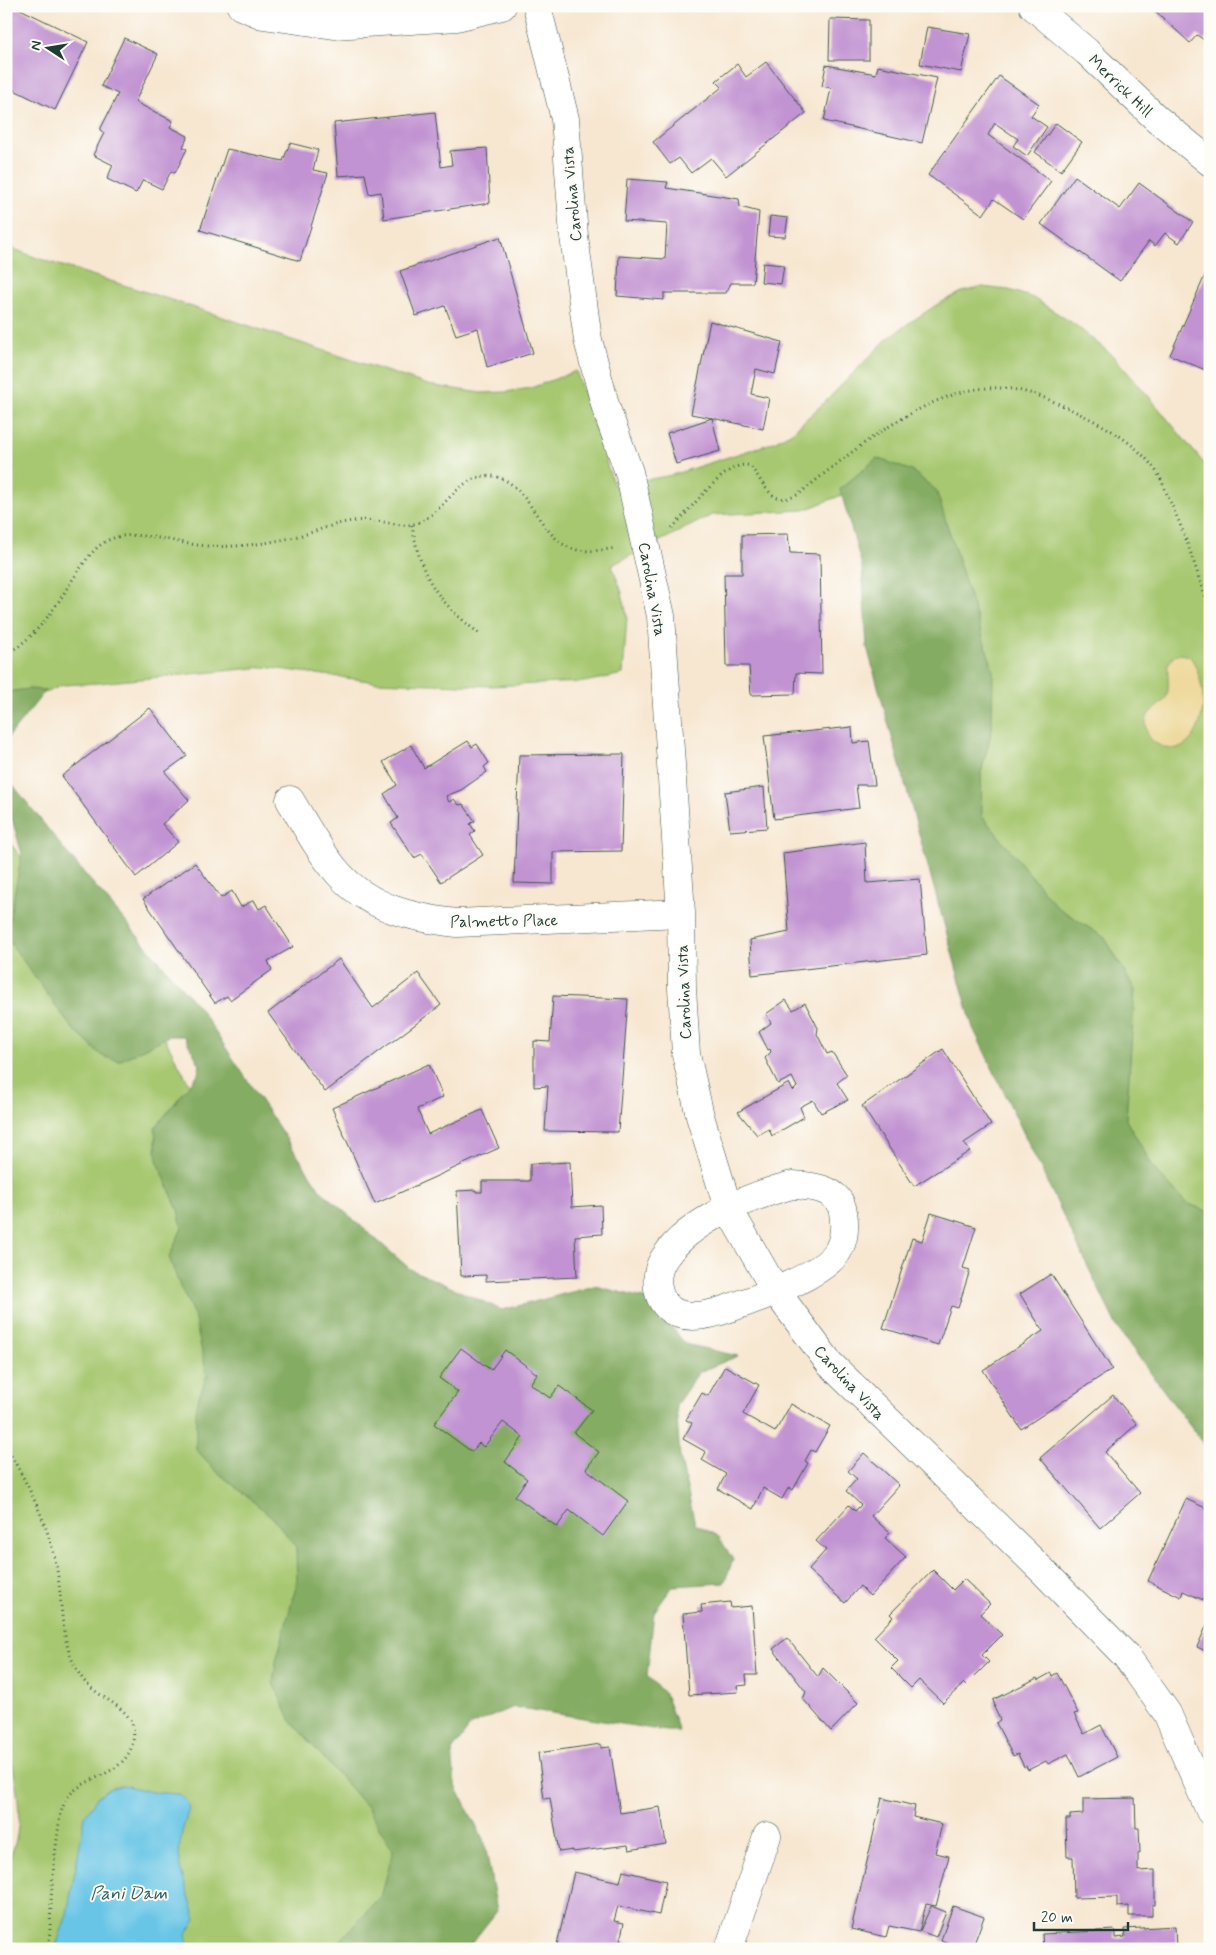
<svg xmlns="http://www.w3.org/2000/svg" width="1216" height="1955" font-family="Mynerve,sans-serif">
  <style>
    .green { fill: #a7c871; stroke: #638252 }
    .forest { fill: #85ac63; stroke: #52744c }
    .sand { fill: #eeda9e; stroke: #868c69 }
    .water { fill: #68c5e6; stroke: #44818d }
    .building { fill: #c193d2 }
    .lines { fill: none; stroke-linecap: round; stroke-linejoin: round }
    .street-casing { stroke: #3f564c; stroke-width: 29 }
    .path { stroke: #3f564c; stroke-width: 3; stroke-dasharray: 1 4; stroke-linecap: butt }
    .street { stroke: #fff; stroke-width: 28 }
    .labels { text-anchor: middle; stroke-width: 4; stroke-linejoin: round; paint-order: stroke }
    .street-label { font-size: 16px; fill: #1f3d34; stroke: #fdfcf7 }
    .water-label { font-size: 18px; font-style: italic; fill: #315f60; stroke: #fdfcf7 }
  </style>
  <rect width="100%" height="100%" fill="#fdfcf7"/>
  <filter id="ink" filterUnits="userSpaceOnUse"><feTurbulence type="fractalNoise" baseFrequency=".02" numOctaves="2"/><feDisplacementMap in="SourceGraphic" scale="10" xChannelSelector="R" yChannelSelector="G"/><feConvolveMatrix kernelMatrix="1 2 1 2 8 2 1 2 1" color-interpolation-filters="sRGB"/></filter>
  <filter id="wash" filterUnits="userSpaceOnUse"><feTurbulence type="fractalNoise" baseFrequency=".0096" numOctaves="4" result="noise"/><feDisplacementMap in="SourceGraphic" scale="20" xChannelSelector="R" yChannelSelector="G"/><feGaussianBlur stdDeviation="1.12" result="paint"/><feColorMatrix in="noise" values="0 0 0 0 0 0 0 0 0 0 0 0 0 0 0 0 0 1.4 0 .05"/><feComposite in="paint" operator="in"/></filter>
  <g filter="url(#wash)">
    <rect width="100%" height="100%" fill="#f7e7d1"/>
    <path class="green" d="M6,246L40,259L165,298L428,385L481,393L506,392L531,388L576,371L614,486L672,475L772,443L792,432L828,399L886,340L909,323L938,304L962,292L982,287L1009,290L1033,298L1074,324L1113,356L1151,399L1210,471V1372L1112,1237L875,482L804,510L712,515L612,565L622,593L627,616L623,674L584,682L490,686L376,682L265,667L98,683L63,685L29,700L6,723Z
      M6,838L67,913L147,1005L210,1123L420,1760L377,1949H6V1864C30,1825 14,1776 6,1734Z"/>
    <path class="forest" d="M877,458L912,471L936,490L993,669L992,729L981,773L982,816L1057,907L1105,938L1135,990L1126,1120L1155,1170L1186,1203L1210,1212V1453L1118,1329L973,1028L867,647L862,566L840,489Z
      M29,689L46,690L6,740V692Z
      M6,776L67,853L200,1009L321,1191L410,1269L502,1310L595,1286L651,1300L685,1344L738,1356L699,1372L676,1405L680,1457L695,1524L719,1537L733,1560L724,1583L673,1586L654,1612L647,1676L665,1694L679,1731H666L514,1707L471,1725L452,1751L455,1784L485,1844L497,1911L467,1949H333L382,1894L393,1850L366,1806L291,1721L273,1683L276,1661L297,1583L296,1547L273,1518L216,1471L196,1449V1405L207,1375L194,1315L179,1284L169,1257L182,1228L178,1210L157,1160L155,1128L198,1074L200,1065L184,1036H169L119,1061L102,1056L71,1027L6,937L22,854L12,819L6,811Z"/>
    <path class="sand" d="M1180,654L1189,656C1198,664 1205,695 1203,707C1201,731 1185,761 1157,744C1150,740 1146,733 1146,725C1145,709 1162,708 1167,695C1170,685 1167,674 1168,664L1175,655Z"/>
    <path class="water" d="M123,1785L152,1792L177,1794L186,1800L189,1808L182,1832L179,1851L180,1868L196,1919L186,1935L190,1949H55L67,1914L85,1816L98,1796L108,1789Z"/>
    <g id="blocks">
      <path class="building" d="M6,6H14L88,42L55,110L6,86Z
        M1150,6H1210V33L1204,40L1197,35L1190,43Z
        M830,19L869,20V60H829Z
        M927,27L970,34L961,72L920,64Z
        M124,38L158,54L135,102L173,121L170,127L188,136L183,147L187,149L175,173L171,171L162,189L143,180L136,193L107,179L113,165L93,155L104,133L100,130L118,94L101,86Z
        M766,62L806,113L726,176L711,158L691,173L679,158L670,164L653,142L722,87L716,81L737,64L746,77Z
        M826,65L876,74L878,66L937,78L922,143L824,121L831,88L822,86Z
        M999,76L1039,104L1031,116L1047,127L1027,156L1013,146L1018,139L995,123L988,135L1051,181L1023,219L994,199L983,215L928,175Z
        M435,112L441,167L452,165L450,151L487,148L490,203L384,219L381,192L369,194L365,174L338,176L334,123Z
        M1056,123L1082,142L1061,171L1035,152Z
        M290,143L318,150L313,170L328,173L300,261L200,230L227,149L283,161Z
        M1075,176L1120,209L1139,183L1193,222L1179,243L1165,233L1155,246L1149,241L1120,281L1041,224Z
        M627,179L668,182L666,188L739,199L740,207L759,212L753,283H731L726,293H664V300L617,296L619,256L665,259L667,224L624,221Z
        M770,216L788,218L785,237L768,236Z
        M500,237L533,353L487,367L478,328L456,335L445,306L416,316L400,271Z
        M763,263L784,265L781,284L761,282Z
        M1206,273L1210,275V372L1170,355Z
        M710,321L782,342L775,374L756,369L751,394L769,398L763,429L712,418L720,451L676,464L667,433L712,418L691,414Z
        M788,534L790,553L820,554L822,674L796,673L795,694L751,695L749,666H726L724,574H742V535Z
        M150,708L187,756L165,772L189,800L162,824L178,842L136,877L62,776Z
        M852,727L853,743L869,741L875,785H856L859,808L774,819L764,736Z
        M468,741L472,747L477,744L489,763L484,767L487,772L461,790L446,796L449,802L454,799L459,805L463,804L475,821L470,824L475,831L470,835L483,855L441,882L422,854L414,858L391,823L398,818L384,794L397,785L383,762L411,745L424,768Z
        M624,754L621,851L553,852V884L514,883L519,755Z
        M764,787L767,828L730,831L725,792Z
        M865,842L867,883L920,879L927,955L752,975L750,940L789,932L783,853Z
        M195,863L221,898L232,891L241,907L254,900L259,909L266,905L293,947L268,961L272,970L230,1000L227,996L215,1003L143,899Z
        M339,959L373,1008L418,973L441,1005L325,1092L268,1013Z
        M553,996L628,999L618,1132L545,1131L548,1086L534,1087V1041L550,1042Z
        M786,1000L793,1010L805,1003L818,1028L817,1034L827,1054L832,1052L847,1075L837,1083L848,1100L821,1113L813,1100L800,1107L804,1117L772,1136L769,1129L757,1135L738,1112L789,1083L793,1091L797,1087L792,1077L778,1084L765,1058L771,1052L770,1049L768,1050L759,1032L771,1023L766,1014Z
        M943,1049L991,1125L964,1143L970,1151L914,1186L862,1106Z
        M429,1064L443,1097L417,1109L428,1134L482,1110L499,1148L375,1204L332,1108Z
        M570,1162L572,1207L601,1205L602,1234L575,1236L577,1277L486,1281V1275L461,1276L457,1191L476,1190V1192H482V1181H530V1164Z
        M931,1213L976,1227L963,1268L970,1270L958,1308L951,1306L938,1345L883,1328L912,1238L922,1241Z
        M1051,1274L1112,1369L1021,1429L983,1370L1043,1331L1020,1294Z
        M461,1348L491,1370L505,1350L537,1374L530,1384L550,1398L559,1386L592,1410L574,1433L599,1452L586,1469L628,1501L603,1536L569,1510L557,1527L515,1496L527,1479L505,1462L523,1437L503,1422L484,1447L479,1443L472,1452L434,1424L458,1392L439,1378Z
        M725,1366L759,1385L743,1414L775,1432L791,1404L830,1426L815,1452L811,1450L805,1461L808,1463L793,1490L789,1487L782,1499L763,1488L753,1509L718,1489L726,1474L702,1460L706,1452L683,1439L692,1423L686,1420L702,1393L708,1396Z
        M1113,1395L1137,1424L1105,1452L1140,1493L1100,1528L1040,1458Z
        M864,1453L899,1485L871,1516L890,1533L885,1538L906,1557L870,1596L860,1586L845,1603L808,1570L826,1550L816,1541L849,1505L855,1511L861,1505L846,1491L857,1479L848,1471Z
        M1186,1499L1210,1510V1603L1183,1591L1181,1597L1148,1581Z
        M933,1570L953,1590L964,1579L990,1604L980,1614L1002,1635L982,1655L989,1662L966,1685L964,1683L943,1703L919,1680L911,1688L891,1668L898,1661L874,1637L893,1617L890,1614Z
        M730,1602L731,1608L752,1606L757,1675H746L747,1685L737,1686L738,1692L689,1695L683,1614L702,1612L701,1605Z
        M1210,1618V1653L1197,1647Z
        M787,1638L818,1677L823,1668L858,1703L831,1731L803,1699L806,1692L773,1649Z
        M1051,1673L1052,1676L1057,1673L1078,1713L1074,1714L1084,1734L1101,1725L1117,1757L1079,1777L1068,1754L1048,1764L1046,1761L1028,1770L1026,1766L1024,1767L1018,1754L1013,1756L996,1723L1000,1720L994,1707L995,1706L993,1700L1037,1678L1038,1680Z
        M601,1744V1748L610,1747L620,1813L660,1807L666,1844L629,1850L628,1845L573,1852V1850L559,1852L550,1798L544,1799L538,1753Z
        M882,1798L915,1806L913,1817L942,1824L935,1853L949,1856L936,1906L926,1904L919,1932L889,1926L886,1937L851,1929Z
        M1135,1798L1136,1828H1139L1140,1853L1138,1854V1871L1155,1870V1905H1152V1916H1129V1906L1117,1907V1897L1074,1898L1073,1857H1067L1066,1819H1070V1815L1083,1814V1799Z
        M623,1871L666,1881L659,1915L618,1906L614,1921L624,1923L620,1941L639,1946V1949H556L574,1872L620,1882Z
        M931,1906L946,1912L936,1937L920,1931Z
        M953,1906L984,1917L972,1949H964L941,1940Z
        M1175,1926L1176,1949H1043L1042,1934L1115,1930V1938L1125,1937L1124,1929Z"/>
    </g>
  </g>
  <g filter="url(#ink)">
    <use href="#blocks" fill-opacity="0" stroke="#3f564c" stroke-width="1"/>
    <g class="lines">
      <g class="street-casing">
        <path id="street" d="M241,6L263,15L334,25L457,17L502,6
          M537,6L565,119L574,236L588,340L606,408L629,472L661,616L681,913L682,988L686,1054L700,1116L728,1208L775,1290L830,1364L1044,1572L1127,1657L1167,1713L1210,1811
          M1033,6L1087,52L1156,118L1210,162
          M290,800C305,824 319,852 339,874C369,908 413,918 457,923L681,913
          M792,1185C812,1186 839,1188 843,1212C845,1224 845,1237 839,1249C828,1274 754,1300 727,1309C713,1314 694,1319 679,1314C655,1306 652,1275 665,1257C690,1220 750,1196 792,1185Z
          M729,1949L767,1836"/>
      </g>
      <path class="path" d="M412,525C421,579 438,602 481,635
        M672,528C688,513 728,457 750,466C766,484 770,509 799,494C847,455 924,391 988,388C1020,386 1050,399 1078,413C1108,427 1137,444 1156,471C1162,479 1165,490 1169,499C1186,535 1198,574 1210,613
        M6,654C37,637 55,608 73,579C82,566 91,550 105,542C126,528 166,540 190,544C226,550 270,544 306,534C322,529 337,523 353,521C363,520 373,520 383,522C392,523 404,527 413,524C443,518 456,473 492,476C530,480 540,544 578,550C590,552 604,550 616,548
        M6,1447C28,1484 48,1523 56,1565C64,1604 58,1644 82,1678C98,1701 140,1707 133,1741C126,1779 79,1774 65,1802C59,1813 59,1827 57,1839C55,1855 53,1872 52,1888C50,1908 51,1929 48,1949"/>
      <use href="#street" class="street"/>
    </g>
  </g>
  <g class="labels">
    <g class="street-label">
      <text transform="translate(1121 85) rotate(44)" y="6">Merrick Hill</text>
      <text transform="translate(571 194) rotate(-95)" y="6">Carolina Vista</text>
      <text transform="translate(653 589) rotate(80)" y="6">Carolina Vista</text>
      <text transform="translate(504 920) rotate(-1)" y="6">Palmetto Place</text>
      <text transform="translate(683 992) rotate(-92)" y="6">Carolina Vista</text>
      <text transform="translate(850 1382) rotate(47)" y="6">Carolina Vista</text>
    </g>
    <g class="water-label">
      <text x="129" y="1899">Pani Dam</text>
    </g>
  </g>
  <rect width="1216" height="1955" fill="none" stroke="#fdfcf7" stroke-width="25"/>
  <g transform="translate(48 48) rotate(282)" stroke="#fdfcf7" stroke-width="4" paint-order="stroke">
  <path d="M0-4L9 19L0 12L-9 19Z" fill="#1f3d34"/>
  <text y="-8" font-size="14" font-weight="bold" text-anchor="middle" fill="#1f3d34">N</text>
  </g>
  <path d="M1034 1922v8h94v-8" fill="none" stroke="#1f3d34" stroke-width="2.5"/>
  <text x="1041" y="1922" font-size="15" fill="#1f3d34" stroke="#fdfcf7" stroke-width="4" paint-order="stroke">20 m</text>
</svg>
